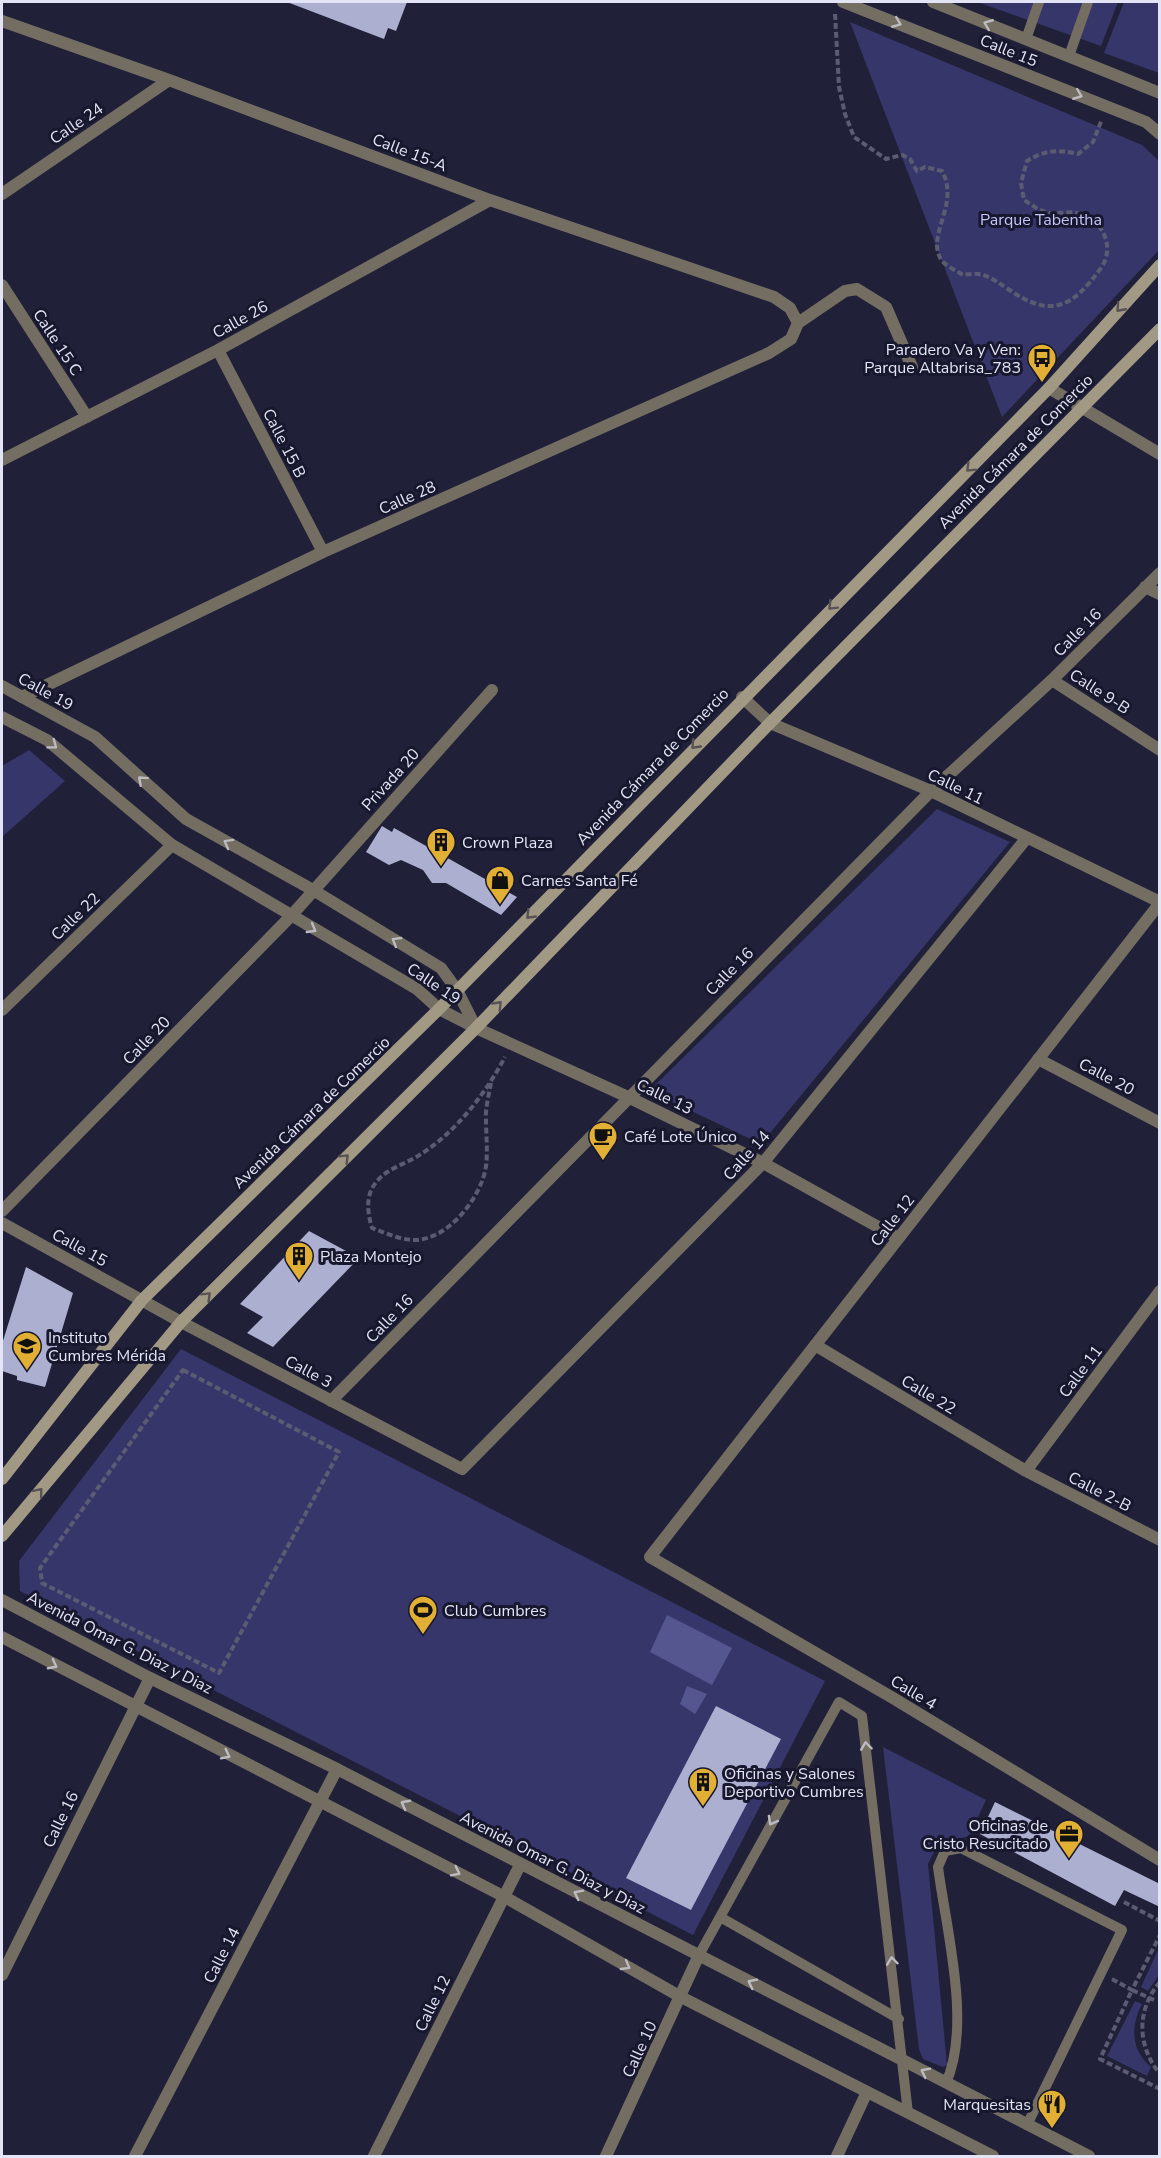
<svg xmlns="http://www.w3.org/2000/svg" width="1161" height="2158" font-family="'Nunito Sans',sans-serif">
  <style>
    .green { fill: #37366a }
    .water { fill: #55568f }
    .building { fill: #acafcf }
    .lines { fill: none; stroke-linecap: round; stroke-linejoin: round }
    .path { stroke: #5b5c72; stroke-width: 4; stroke-dasharray: 6 3; stroke-linecap: butt }
    .service { stroke: #746e62; stroke-width: 10 }
    .minor { stroke: #746e62; stroke-width: 12 }
    .tertiary { stroke: #746e62; stroke-width: 12 }
    .secondary { stroke: #a29985; stroke-width: 12 }
    .oneway { stroke: #bcbbc2 }
    .oneway2 { stroke: #565255 }
    .labels { text-anchor: middle; stroke-width: 6; stroke-linejoin: round; paint-order: stroke }
    .street-label { font-size: 16px; fill: #e3e4f5; stroke: #17172e }
    .park-label { font-size: 16px; fill: #c2c5f9; stroke: #17172e }
    .poi-label { font-size: 16px; fill: #e3e4f5; stroke: #17172e; text-anchor: start }
  </style>
  <rect width="100%" height="100%" fill="#202039"/>
  <path class="green" d="M977,2H1118L1101,46Z
    M1124,2H1159V73L1104,53Z
    M850,22L1142,145L1159,161V250L1002,417Z
    M29,750L65,781L2,837V766Z
    M937,809L1010,842L761,1144L649,1091Z
    M181,1349L825,1681L693,1935L20,1591L19,1561Z
    M883,1747L986,1800L969,1836L938,1844L928,1864L947,2065L943,2067L923,2059L919,2049Z
    M1159,1948V1975L1148,1991L1141,1987Z
    M1135,2001L1142,2004C1130,2027 1131,2050 1151,2067L1147,2076L1107,2056Z"/>
  <path class="water" d="M667,1615L732,1648L712,1685L650,1652Z
    M687,1686L707,1694L695,1714L680,1704Z"/>
  <path class="building" d="M287,2H407L396,31L388,28L384,39Z
    M382,826L392,832L394,828L517,897L501,915L446,883H432L423,870L401,860L389,865L366,852Z
    M309,1231L359,1258L273,1347L247,1333L263,1317L240,1304Z
    M26,1267L73,1293L45,1387L17,1380V1376L2,1371V1344Z
    M716,1706L781,1739L691,1910L626,1878Z
    M995,1802L1160,1884V1907L1124,1890L1115,1906L980,1834Z"/>
  <g class="lines">
    <path class="path" d="M835,14L839,87L845,114L854,137L886,159L902,155L910,159L917,171L925,167L942,171C961,205 923,238 943,262C948,267 957,271 963,275C984,271 991,278 1008,289C1051,319 1072,308 1101,268C1115,248 1104,221 1080,214C1070,210 1059,214 1048,213C1040,211 1032,205 1024,200L1021,183L1027,161C1045,150 1058,149 1078,154L1093,142L1102,119
      M491,1083C489,1095 485,1108 486,1120C486,1135 488,1150 486,1166C482,1197 447,1242 412,1240C399,1239 385,1233 372,1228C367,1211 365,1194 378,1180C388,1168 408,1163 421,1154C456,1132 486,1093 505,1057
      M183,1370L339,1452L219,1673L42,1583L40,1568Z
      M1124,1902L1160,1921
      M1112,1979L1132,1990L1160,1935
      M1160,1982C1136,2010 1137,2046 1160,2074
      M1154,2000L1132,1990L1100,2059L1160,2089"/>
    <path class="service" d="M1026,39L1039,2
      M1069,56L1088,2
      M720,1917L899,2019
      M699,1955L839,1702L862,1716L908,2113
      M946,2083C972,2025 946,1929 938,1867L945,1851L961,1848L1122,1930L1027,2125"/>
    <path class="minor" d="M2,21L169,80L490,200L774,297L790,308L798,323
      M2,194L169,80
      M2,285L87,417
      M798,323L845,291L857,289L886,307L912,367
      M218,350L323,552
      M1049,388L1160,454
      M2,460L218,350L490,200
      M1145,587L1160,594
      M1052,680L1160,750
      M22,697L323,552L769,353L791,339L798,323
      M742,697L770,723L931,791L1160,902
      M1160,903L650,1557L893,1698L1160,1860
      M2,1010L172,845
      M476,1028L628,1097L763,1163L898,1238
      M1038,1059L1160,1123
      M2,1211L291,916L492,690
      M2,1223L181,1322L462,1469L763,1163L1026,839
      M815,1345L1026,1471L1160,1540
      M331,1401L931,791L1052,680L1160,573
      M1026,1471L1160,1291
      M2,1975L150,1678
      M135,2156L337,1769
      M374,2156L520,1865
      M606,2156L699,1955
      M837,2156L866,2094"/>
    <path class="tertiary" d="M843,2L1146,122L1160,134
      M933,2L1160,93
      M2,686L95,737L186,819L313,890L441,968L457,990L476,1028
      M2,717L47,740L172,845L417,989L439,1009L476,1028
      M2,1600L150,1678L337,1769L1089,2156
      M2,1637L503,1896L681,1997L993,2156"/>
    <path class="secondary" d="M2,1479L142,1300L439,1009L1049,388L1160,265
      M2,1536L181,1322L476,1028L770,723L1160,329"/>
  </g>
  <defs><path id="oneway-chevron" d="M-2-3.5L2.5 0L-2 3.5" fill="none" stroke-width="1.6" stroke-linecap="round" stroke-linejoin="round" transform="scale(1.5)"/></defs>
  <g class="oneway">
    <use href="#oneway-chevron" transform="translate(897 23) rotate(22)"/>
    <use href="#oneway-chevron" transform="translate(988 24) rotate(-158)"/>
    <use href="#oneway-chevron" transform="translate(1078 95) rotate(22)"/>
    <use href="#oneway-chevron" transform="translate(53 745) rotate(37)"/>
    <use href="#oneway-chevron" transform="translate(142 780) rotate(-138)"/>
    <use href="#oneway-chevron" transform="translate(228 843) rotate(-151)"/>
    <use href="#oneway-chevron" transform="translate(312 929) rotate(30)"/>
    <use href="#oneway-chevron" transform="translate(396 941) rotate(-149)"/>
    <use href="#oneway-chevron" transform="translate(53 1665) rotate(28)"/>
    <use href="#oneway-chevron" transform="translate(866 1746) rotate(-97)"/>
    <use href="#oneway-chevron" transform="translate(226 1755) rotate(27)"/>
    <use href="#oneway-chevron" transform="translate(405 1804) rotate(-152)"/>
    <use href="#oneway-chevron" transform="translate(772 1821) rotate(119)"/>
    <use href="#oneway-chevron" transform="translate(456 1872) rotate(27)"/>
    <use href="#oneway-chevron" transform="translate(578 1894) rotate(-153)"/>
    <use href="#oneway-chevron" transform="translate(892 1961) rotate(-97)"/>
    <use href="#oneway-chevron" transform="translate(626 1966) rotate(30)"/>
    <use href="#oneway-chevron" transform="translate(752 1983) rotate(-153)"/>
    <use href="#oneway-chevron" transform="translate(925 2072) rotate(-153)"/>
  </g>
  <g class="oneway2">
    <use href="#oneway-chevron" transform="translate(1120 308) rotate(132)"/>
    <use href="#oneway-chevron" transform="translate(970 468) rotate(135)"/>
    <use href="#oneway-chevron" transform="translate(832 606) rotate(135)"/>
    <use href="#oneway-chevron" transform="translate(695 745) rotate(134)"/>
    <use href="#oneway-chevron" transform="translate(530 915) rotate(134)"/>
    <use href="#oneway-chevron" transform="translate(498 1005) rotate(-46)"/>
    <use href="#oneway-chevron" transform="translate(345 1158) rotate(-45)"/>
    <use href="#oneway-chevron" transform="translate(207 1296) rotate(-45)"/>
    <use href="#oneway-chevron" transform="translate(39 1492) rotate(-50)"/>
  </g>
  <defs>
    <g id="bus-pin" transform="scale(1.5)"><path d="M0 17L-7.5 6A9.5 9.5 0 1 1 7.5 6Z" fill="#e1af34" stroke="#17172e"/><path d="M-5-6H5V4H4V6H2V4H-2V6H-4V4H-5ZM-3.5-4V0h7V-4ZM-3.5 1.2v1.5H-2V1.2ZM2 1.2v1.5H3.5V1.2Z" fill="#111"/></g>
    <g id="building-pin" transform="scale(1.5)"><path d="M0 17L-7.5 6A9.5 9.5 0 1 1 7.5 6Z" fill="#e1af34" stroke="#17172e"/><path d="M-4-6H4V6H1V3H-1V6H-4ZM-2.5-4.3h1.7v1.8h-1.7ZM.8-4.3h1.7v1.8H.8ZM-2.5-1h1.7V.8h-1.7ZM.8-1h1.7V.8H.8Z" fill="#111"/></g>
    <g id="shop-pin" transform="scale(1.5)"><path d="M0 17L-7.5 6A9.5 9.5 0 1 1 7.5 6Z" fill="#e1af34" stroke="#17172e"/><path d="M-5-2.5h2.3a2.7 3.5 0 0 1 5.4 0H5L5.5 6h-11ZM-1.5-2.5h3a1.5 2.3 0 0 0-3 0Z" fill="#111"/></g>
    <g id="cafe-pin" transform="scale(1.5)"><path d="M0 17L-7.5 6A9.5 9.5 0 1 1 7.5 6Z" fill="#e1af34" stroke="#17172e"/><path d="M-5.5-4.5H6V0H3Q3 3.5 0 3.5H-2.5Q-5.5 3.5-5.5 0ZM3-3.2v2h1.7v-2ZM-6 4.5H4V6H-6Z" fill="#111"/></g>
    <g id="school-pin" transform="scale(1.5)"><path d="M0 17L-7.5 6A9.5 9.5 0 1 1 7.5 6Z" fill="#e1af34" stroke="#17172e"/><path d="M0-5L7-2L0 1L-7-2ZM-4 1L0 2.5L4 1V4Q0 6-4 4Z" fill="#111"/></g>
    <g id="stadium-pin" transform="scale(1.5)"><path d="M0 17L-7.5 6A9.5 9.5 0 1 1 7.5 6Z" fill="#e1af34" stroke="#17172e"/><path d="M0-5a6.5 5 0 1 0 0 10a6.5 5 0 1 0 0-10ZM-3.5-1.8h7v3.6h-7Z" fill="#111"/></g>
    <g id="office-pin" transform="scale(1.5)"><path d="M0 17L-7.5 6A9.5 9.5 0 1 1 7.5 6Z" fill="#e1af34" stroke="#17172e"/><path d="M-6-3h4V-5.5h4V-3h4V5H-6ZM-1-4.5V-3h2v-1.5ZM-6 0V1H6V0Z" fill="#111"/></g>
    <g id="restaurant-pin" transform="scale(1.5)"><path d="M0 17L-7.5 6A9.5 9.5 0 1 1 7.5 6Z" fill="#e1af34" stroke="#17172e"/><path d="M-5-6h1v4h1v-4h1v4h1v-4h1v5L-1.5 .5V6h-2V.5L-5-1ZM5-6V6H3V1.5H1.5Q1.5-4 5-6Z" fill="#111"/></g>
  </defs>
  <g fill-rule="evenodd">
    <use href="#bus-pin" x="1042" y="358"/>
    <use href="#building-pin" x="441" y="842"/>
    <use href="#shop-pin" x="500" y="880"/>
    <use href="#cafe-pin" x="603" y="1136"/>
    <use href="#building-pin" x="299" y="1256"/>
    <use href="#school-pin" x="27" y="1346"/>
    <use href="#stadium-pin" x="423" y="1610"/>
    <use href="#building-pin" x="703" y="1782"/>
    <use href="#office-pin" x="1069" y="1834"/>
    <use href="#restaurant-pin" x="1052" y="2104"/>
  </g>
  <g class="labels">
    <g class="street-label">
      <text transform="translate(1009 50) rotate(22)" y="6">Calle 15</text>
      <text transform="translate(76 123) rotate(-34)" y="6">Calle 24</text>
      <text transform="translate(410 152) rotate(21)" y="6">Calle 15-A</text>
      <text transform="translate(240 319) rotate(-29)" y="6">Calle 26</text>
      <text transform="translate(58 342) rotate(57)" y="6">Calle 15 C</text>
      <text transform="translate(285 443) rotate(63)" y="6">Calle 15 B</text>
      <text transform="translate(1015 451) rotate(-45)" y="6">Avenida Cámara de Comercio</text>
      <text transform="translate(407 497) rotate(-24)" y="6">Calle 28</text>
      <text transform="translate(1077 632) rotate(-45)" y="6">Calle 16</text>
      <text transform="translate(46 691) rotate(29)" y="6">Calle 19</text>
      <text transform="translate(1100 691) rotate(33)" y="6">Calle 9-B</text>
      <text transform="translate(652 766) rotate(-46)" y="6">Avenida Cámara de Comercio</text>
      <text transform="translate(390 779) rotate(-48)" y="6">Privada 20</text>
      <text transform="translate(956 786) rotate(26)" y="6">Calle 11</text>
      <text transform="translate(75 916) rotate(-44)" y="6">Calle 22</text>
      <text transform="translate(729 971) rotate(-45)" y="6">Calle 16</text>
      <text transform="translate(434 983) rotate(34)" y="6">Calle 19</text>
      <text transform="translate(146 1040) rotate(-46)" y="6">Calle 20</text>
      <text transform="translate(1107 1076) rotate(28)" y="6">Calle 20</text>
      <text transform="translate(665 1096) rotate(26)" y="6">Calle 13</text>
      <text transform="translate(311 1112) rotate(-44)" y="6">Avenida Cámara de Comercio</text>
      <text transform="translate(746 1155) rotate(-48)" y="6">Calle 14</text>
      <text transform="translate(892 1220) rotate(-52)" y="6">Calle 12</text>
      <text transform="translate(80 1247) rotate(29)" y="6">Calle 15</text>
      <text transform="translate(389 1318) rotate(-46)" y="6">Calle 16</text>
      <text transform="translate(309 1371) rotate(28)" y="6">Calle 3</text>
      <text transform="translate(1080 1371) rotate(-53)" y="6">Calle 11</text>
      <text transform="translate(929 1394) rotate(31)" y="6">Calle 22</text>
      <text transform="translate(1100 1491) rotate(27)" y="6">Calle 2-B</text>
      <text transform="translate(120 1642) rotate(27)" y="6">Avenida Omar G. Diaz y Diaz</text>
      <text transform="translate(914 1692) rotate(31)" y="6">Calle 4</text>
      <text transform="translate(60 1819) rotate(-64)" y="6">Calle 16</text>
      <text transform="translate(553 1862) rotate(27)" y="6">Avenida Omar G. Diaz y Diaz</text>
      <text transform="translate(221 1955) rotate(-63)" y="6">Calle 14</text>
      <text transform="translate(432 2003) rotate(-64)" y="6">Calle 12</text>
      <text transform="translate(639 2049) rotate(-65)" y="6">Calle 10</text>
    </g>
    <g class="park-label">
      <text x="1041" y="225">Parque Tabentha</text>
    </g>
    <g class="poi-label">
      <text x="1021" y="355" text-anchor="end">Paradero Va y Ven:<tspan x="1021" dy="18">Parque Altabrisa_783</tspan></text>
      <text x="462" y="848">Crown Plaza</text>
      <text x="521" y="886">Carnes Santa Fé</text>
      <text x="624" y="1142">Café Lote Único</text>
      <text x="320" y="1262">Plaza Montejo</text>
      <text x="48" y="1343">Instituto<tspan x="48" dy="18">Cumbres Mérida</tspan></text>
      <text x="444" y="1616">Club Cumbres</text>
      <text x="724" y="1779">Oficinas y Salones<tspan x="724" dy="18">Deportivo Cumbres</tspan></text>
      <text x="1048" y="1831" text-anchor="end">Oficinas de<tspan x="1048" dy="18">Cristo Resucitado</tspan></text>
      <text x="1031" y="2110" text-anchor="end">Marquesitas</text>
    </g>
  </g>
  <rect width="1161" height="2158" fill="none" stroke="#e3e4f5" stroke-width="6"/>
</svg>
